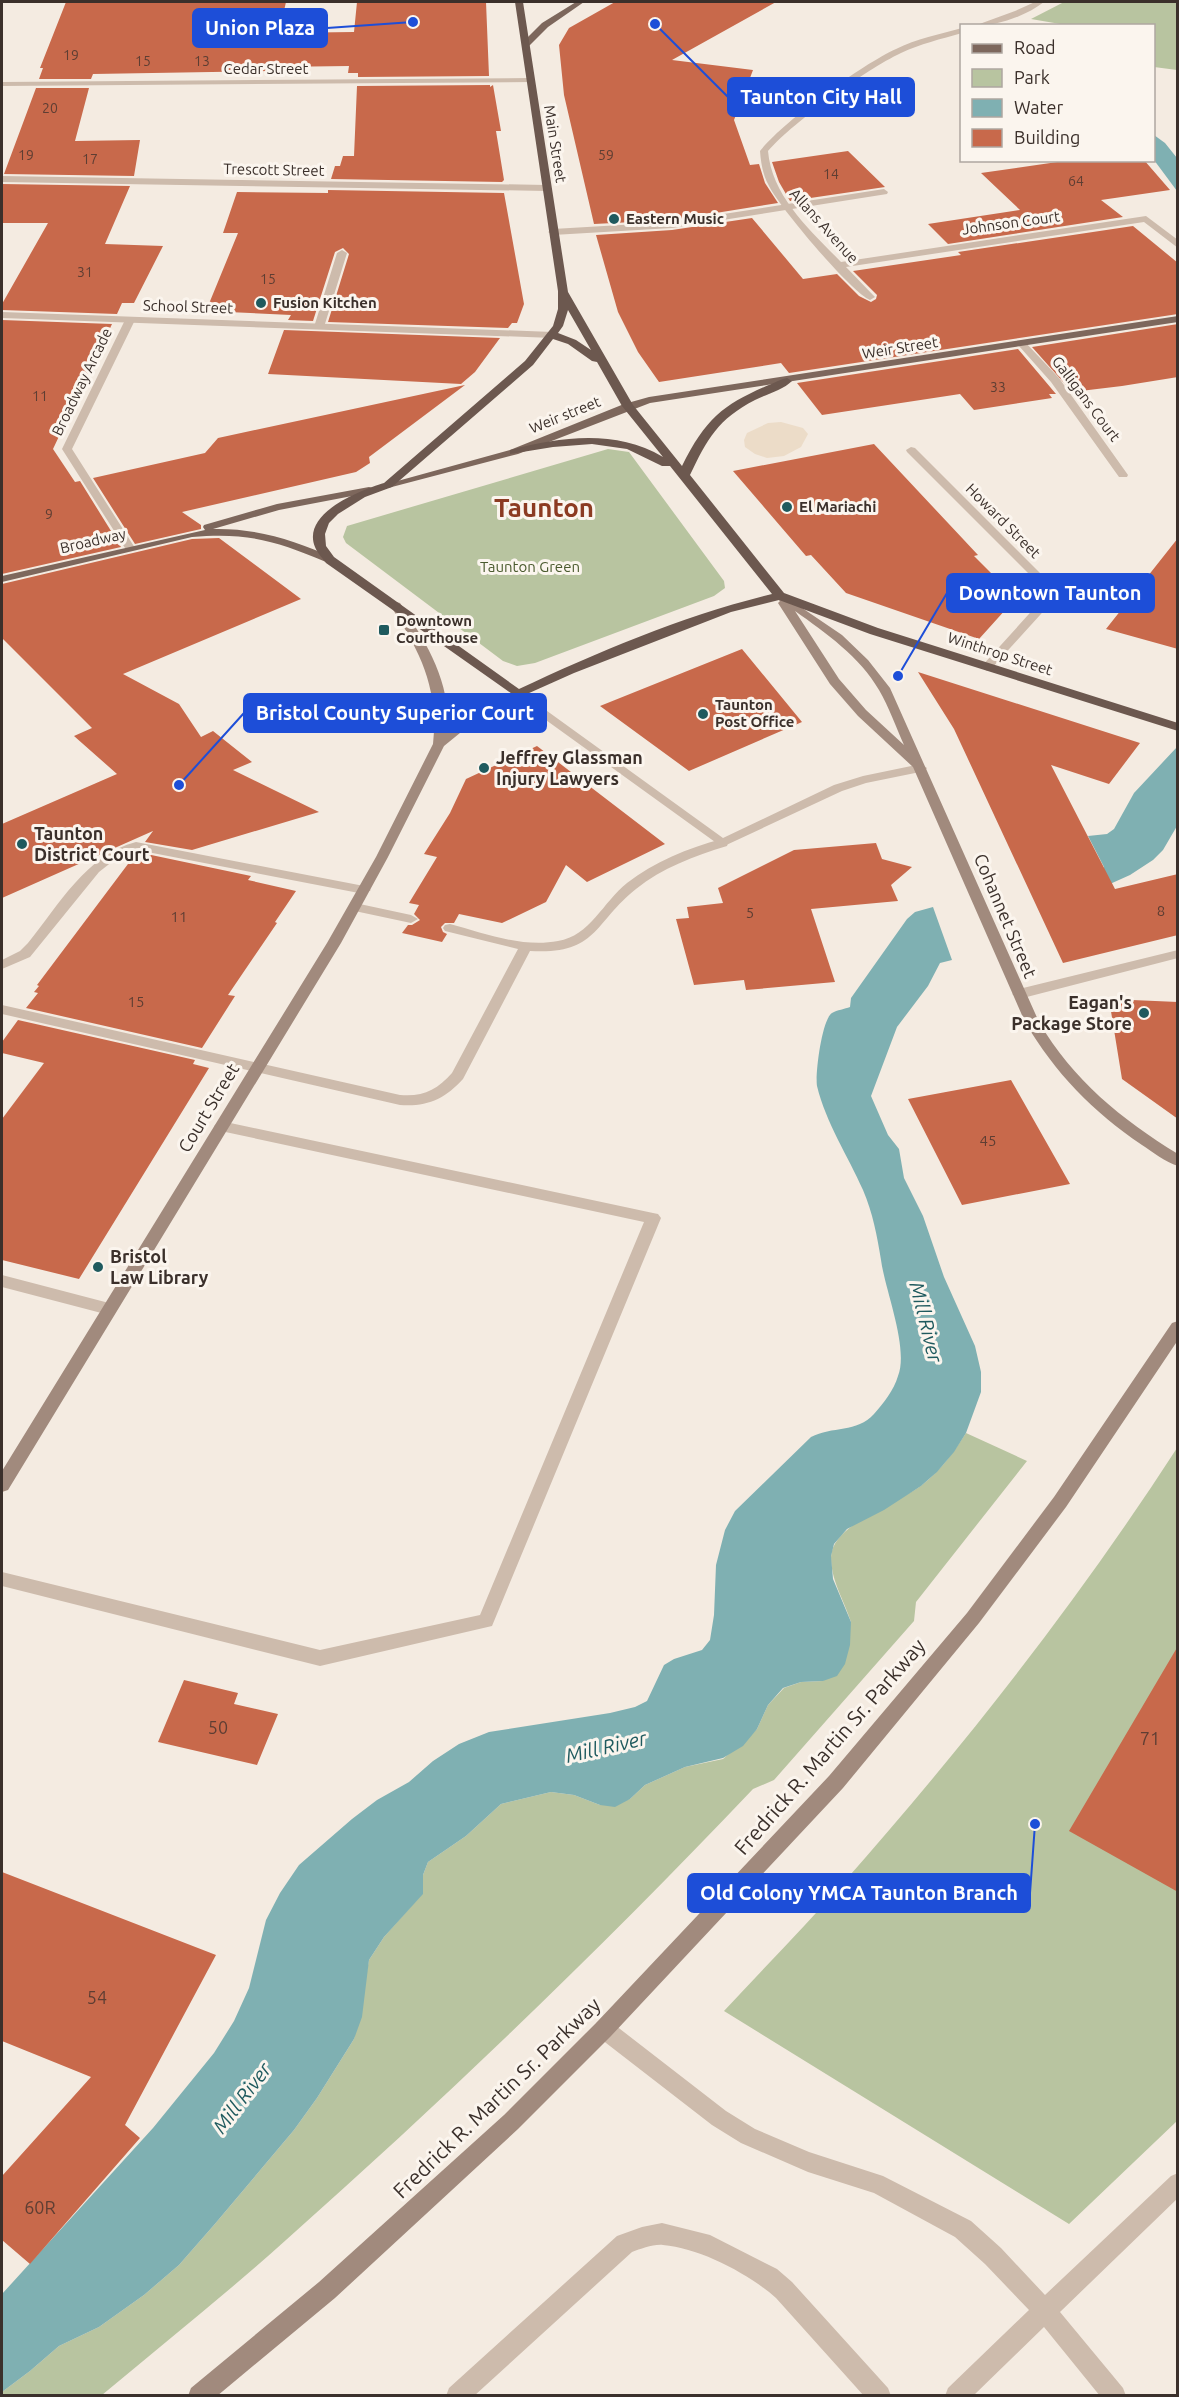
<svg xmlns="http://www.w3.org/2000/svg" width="1179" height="2397" font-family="Ubuntu,sans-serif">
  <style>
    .green { fill: #b8c4a0 }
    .plaza { fill: #ecdcc8 }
    .water { fill: #7fb0b2 }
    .building { fill: #c8694b }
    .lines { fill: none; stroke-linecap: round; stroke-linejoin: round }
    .service { fill: #cdbbac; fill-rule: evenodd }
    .minor { fill: #cdbbac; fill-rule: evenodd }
    .tertiary { fill: #cdbbac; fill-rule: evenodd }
    .secondary { fill: #a18a7d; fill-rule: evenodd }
    .primary { fill: #7d675c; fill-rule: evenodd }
    .trunk { fill: #6c584f; fill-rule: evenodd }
    .poi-dot { fill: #1f5a5e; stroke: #fbf5ee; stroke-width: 2 }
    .labels { text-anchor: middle; stroke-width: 6; stroke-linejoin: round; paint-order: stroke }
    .far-number-label { font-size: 14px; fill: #5e3e33 }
    .far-street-label { font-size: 15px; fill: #3b302b; stroke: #fbf5ee }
    .far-poi-label { font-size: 15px; font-weight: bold; fill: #3b302b; stroke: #fbf5ee; text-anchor: start }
    .far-park-label { font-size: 15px; fill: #4a5a2e; stroke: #fbf5ee }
    .number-label { font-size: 15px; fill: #5e3e33 }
    .poi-label { font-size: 18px; font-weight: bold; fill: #3b302b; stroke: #fbf5ee; text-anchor: start }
    .street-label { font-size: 18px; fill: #3b302b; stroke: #fbf5ee }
    .near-number-label { font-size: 18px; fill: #5e3e33 }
    .water-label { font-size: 20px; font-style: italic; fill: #1f5a5e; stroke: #fbf5ee }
    .near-street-label { font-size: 21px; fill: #3b302b; stroke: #fbf5ee }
    .far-town-label { font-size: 26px; font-weight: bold; fill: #8c3b22; stroke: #fbf5ee }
    .leader { fill: none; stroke: #1d4ed8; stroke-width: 2 }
    .callout-dot { fill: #1d4ed8; stroke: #fbf5ee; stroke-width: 2 }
    .callout { fill: #1d4ed8; stroke: #1d4ed8; stroke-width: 2 }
    .callout-label { font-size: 20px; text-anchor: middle; font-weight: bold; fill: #fff }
  </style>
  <rect width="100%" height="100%" fill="#f4ebe1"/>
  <path class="green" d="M1064,2H1177V70L1154,67V26L1066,25L1031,19Z
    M608,449L629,452L724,581L725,588L714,596L535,663L517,666L503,661L346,543L343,537L347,526Z
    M966,1433L1027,1461L916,1602L914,1621L774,1780L753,1789C604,1946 448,2096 286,2240C226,2294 163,2344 102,2395L2,2396V2392L30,2371L59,2346L99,2327L144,2295L179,2265L214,2225L294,2130L317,2098L354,2039L369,1960L384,1937L422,1894L423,1875L428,1862L466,1836L501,1804L551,1792L574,1795L600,1805L630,1799L645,1785L685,1767L723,1759L757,1729L768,1705L784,1688L801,1682L823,1681L851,1622C844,1600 831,1581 831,1557C832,1524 898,1503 922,1485C940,1471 954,1452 966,1433Z
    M1177,1448V2121L1069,2224L724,2011C764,1968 805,1926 844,1882C965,1745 1078,1601 1177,1448Z"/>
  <path class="plaza" d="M781,422L803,428L808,434L801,447L784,456L767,458L755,454L745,447L744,440L747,433L768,423Z"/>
  <path class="water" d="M1154,135L1165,143L1177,158V191L1154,160Z
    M1177,747V826L1163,850L1153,860L1130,875L1101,888L1104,867L1088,836L1107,834L1114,829L1134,793Z
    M933,907L952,960L940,963L928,986L897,1027L871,1096L888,1135L899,1149L904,1178L923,1216L944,1277L975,1346L981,1372V1392L966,1433L954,1452L937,1472L921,1486L884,1510L847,1529L834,1544L831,1556L833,1579L851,1622L850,1645L845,1664L837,1676L823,1681L801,1682L783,1688L768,1705L757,1729L743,1746L723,1758L685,1767L645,1785L630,1799L615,1807L600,1805L574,1795L551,1792L501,1804L466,1836L428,1862L423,1875V1894L384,1937L369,1960L362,2017L354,2039L317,2098L294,2130L214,2225L179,2265L144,2295L99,2327L59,2346L30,2371L2,2392V2294L153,2128L214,2053L234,2021L249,1988L266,1920L280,1893L299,1865L352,1819L377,1800L409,1782L433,1761L459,1744L489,1732L610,1713L635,1707L647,1701L664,1665L674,1659L702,1650L710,1640L714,1615L716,1565L725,1530L735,1511L811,1437C832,1426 857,1433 874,1414C883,1404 894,1390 898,1376C909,1348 885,1290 881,1260C877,1235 873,1214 863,1190C848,1156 826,1123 817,1086C815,1074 822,1019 832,1013C837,1010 845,1009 850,1007L851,998L907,919L915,912Z"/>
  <path class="building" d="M66,2H286L279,33L354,32L357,2H486L489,76L358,77V73H348L349,66L274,67L273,71L93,74L91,79H39L43,68H40Z
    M615,2H776L672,60L753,70L734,120L750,165L759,164L765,183L778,203L672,220L594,224L564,95L559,45L569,28Z
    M490,85V87L493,85L501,131H496L504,180L502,182L331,179L335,166H340L343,156H354L357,86Z
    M36,88H89L75,141L140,140L134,176L4,174Z
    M848,151L885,187L790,201L779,182L772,162Z
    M1071,160H1144L1170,190L1101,200L1123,217L948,244L928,224L1020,210L981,173Z
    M2,184L130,186L105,244L163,246L134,303H122L117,314L2,310V304L48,223H2Z
    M328,190L504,193L524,304L517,323H512L508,328L328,322L349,254L343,248L335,252L313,321L288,320L291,315L206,311L238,233H223L237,192L328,193Z
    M752,218L803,279L837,274L859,296L871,302L876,299L877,295L853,271L961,255L958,252L1133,226L1178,263V314L789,373L781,363L659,382L638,352L618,312L596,235L672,230Z
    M2,320L112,324L53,449L75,482L80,481L121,547L2,574Z
    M1178,324V377L1122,386L1072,392L1032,347Z
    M284,330L500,338L475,372L461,384L268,374Z
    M1018,349L1056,394H1049L1052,398L974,410L960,394L822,415L797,383Z
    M465,385L369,457L370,463L356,472L182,512L201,525V529L135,544L93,478L205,453L218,438Z
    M874,444L978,555L974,556L1016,598L979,639L846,593L811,555L806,556L733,471Z
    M219,538L301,599L123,674L179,704L201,737L213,731L252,762L233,770L319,812L192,850L145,842L153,831L2,898V824L117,774L74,736L92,728L2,638V584L192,539Z
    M1178,538V649L1106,629Z
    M742,649L802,722L689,771L600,706Z
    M918,672L1140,743L1109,784L1051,765L1115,889L1178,874V935L1063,963L954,729Z
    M537,746L665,844L587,882L566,865L546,902L502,923L459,914L454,923H445L441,927L443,932L447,934L442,942L402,933L408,925H412L420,920L414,914L419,905L409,903L437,857L424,854L450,813L466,779Z
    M876,843L882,859L912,867L891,885L898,901L811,909L835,982L746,990L744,980L694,985L676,919L689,918L687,907L723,903L718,888L794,850Z
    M137,852L251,876L248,880L296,891L275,922L277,923L228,995L235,996L202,1048L26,1008L38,993L34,992L39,986L37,985Z
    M1109,999L1178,1002V1119L1122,1079Z
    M18,1020L195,1060L193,1064L209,1068L79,1279L2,1260V1119L44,1063L2,1053V1042Z
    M1011,1080L1070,1184L962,1205L908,1099Z
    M1178,1646V1892L1069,1831Z
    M184,1680L238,1693L234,1704L278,1714L257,1765L158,1742Z
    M2,1872L216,1955L125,2125L140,2138L30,2264L2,2240V2176L91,2077L2,2041Z"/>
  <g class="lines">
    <path class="service" d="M884,189L888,192L887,194L672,228L553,235L548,232L553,229L672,222Z
      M342,250L347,253L324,327L316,329L314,327L337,253Z
      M130,317L135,320L72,449L135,548L130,551L125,548L62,449L125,320Z
      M1019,342H1025L1059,378L1128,475L1127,477H1119L1051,382L1019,346Z
      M911,447L915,448L1060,593L991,669L987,671L981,667L1048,593L907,452L906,450Z
      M722,839L727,840L728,843L727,846C694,856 662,868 636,889C593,923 598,955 530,951L463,1079C445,1099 427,1107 400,1105L2,1014V1005L400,1095C423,1097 437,1090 452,1073L518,949L445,931L443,928L445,925L450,924C484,933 522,948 558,941C590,936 603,902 627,883C654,862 688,848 722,839Z
      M136,842L364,886L371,890L364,894L137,850L113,861L99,872L30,957L2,969V960L20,951L28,943C59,905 86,855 136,842Z
      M355,903L411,915L418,919L411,923L350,910L348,907Z
      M1178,950V958L1019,999L1012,994L1019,989Z
      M221,1121L653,1213L658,1214L661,1218L492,1626L320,1666L2,1586V1572L320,1650L480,1615L644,1222L216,1130L214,1126Z
      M604,2019L611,2022L726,2111L755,2129L809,2152L883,2176L971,2221L1001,2248L1045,2295L1171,2176L1178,2173V2198L1060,2312L1123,2388L1126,2396H1100L1044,2327L973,2396H945L948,2388L1029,2310L985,2264L955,2237L874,2193L808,2172L741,2143L712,2125L597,2036L594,2029L597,2022Z
      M662,2223L710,2235L777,2269L792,2282L888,2388L891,2396H864L776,2298C749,2274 700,2248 663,2245C653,2244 641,2249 632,2252L474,2396H446L449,2388L617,2236L642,2227Z"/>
    <path class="minor" d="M1035,2H1044C1026,16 997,26 974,26L1015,11Z
      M962,28V33C941,39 920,44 901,53C865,70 795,121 768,151C772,197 811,231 841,262L1146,216L1178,240V248L1144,222L846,267L873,295L875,297L870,300C851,292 780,208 769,186C763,175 761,164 760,151C783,122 861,65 896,49C916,39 940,34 962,28Z
      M530,78H533V82L2,86V82Z
      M2,176L546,185L550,188L546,191L2,182Z
      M518,690L723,838L834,785L863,776L921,764L927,768L925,771L866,783L842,791L722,847L514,697L512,694Z
      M2,1275L109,1303L115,1305L117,1309L115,1313L109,1315L2,1287Z"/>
    <path class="tertiary" d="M2,312L553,332L558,335L553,338L2,318Z"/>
    <path class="secondary" d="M780,593L842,635L868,660L890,688L1039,1022C1073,1080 1121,1119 1178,1154V1166C1165,1162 1153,1152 1142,1145C1093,1112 1055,1073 1025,1022L913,767L858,716L830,684L778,603L780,601L774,596ZM795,611C826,633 860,657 879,690C889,707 896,727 904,745L866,710L839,679Z
      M396,602L400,603C425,640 452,683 447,730L472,713L514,691L518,690L524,694L471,724L444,746L388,857L341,943L8,1490L2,1492V1471L327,943L376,857L433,744C439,688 420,651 390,605Z
      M1178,1321V1340L1066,1507L979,1623L843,1788L611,2036L518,2129L335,2298L217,2396H188L191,2388L319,2282L504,2115L597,2022L829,1776L967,1613L1054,1497L1172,1323Z"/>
    <path class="primary" d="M576,2H584L548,27L528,47H522V43L542,23Z
      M1178,316V322L650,403L518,454L388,488L383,485L510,450L624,404L649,397Z
      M369,487L373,488V492L279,510L213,529C257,528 294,540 334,558V562H326C276,541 247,532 192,537L2,582V576L205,530L203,527L204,525L277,504Z"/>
    <path class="trunk" d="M515,2H523L568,292L633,405L682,466C709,412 728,402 783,379L787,378L792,381C783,390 767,394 755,400C718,419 707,439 690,475L784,593L878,628L1178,723V731L870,634L779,600L731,612L574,673L518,698L326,563C322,558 317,552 315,547C301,513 361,490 384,483L525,361L553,326L558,309V291ZM568,310L591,350L576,340L558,333L563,326ZM553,339L568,344L592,361L597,362L622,406L663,457C615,429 561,437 510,450V454L553,447L592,444L627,449L662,466H670L772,594C685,615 600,651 519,689L334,557L326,546L325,534L329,523L338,514L365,497L392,487L533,365Z"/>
  </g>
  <g class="poi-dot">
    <circle cx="614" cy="219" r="6"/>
    <circle cx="261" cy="303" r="6"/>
    <circle cx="787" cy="507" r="6"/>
    <rect x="378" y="624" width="12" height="12" rx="3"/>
    <circle cx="703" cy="714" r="6"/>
    <circle cx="484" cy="768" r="6"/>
    <circle cx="22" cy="844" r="6"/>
    <circle cx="1144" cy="1013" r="6"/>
    <circle cx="98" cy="1267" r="6"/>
  </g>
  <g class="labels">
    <g class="far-number-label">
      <text x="71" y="60">19</text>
      <text x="143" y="66">15</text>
      <text x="202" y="66">13</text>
      <text x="50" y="113">20</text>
      <text x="26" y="160">19</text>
      <text x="606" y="160">59</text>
      <text x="90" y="164">17</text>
      <text x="831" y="179">14</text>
      <text x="1076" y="186">64</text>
      <text x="85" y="277">31</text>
      <text x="268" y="284">15</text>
      <text x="998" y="392">33</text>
      <text x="40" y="401">11</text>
      <text x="49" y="519">9</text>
    </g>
    <g class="far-street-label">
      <text x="266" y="74">Cedar Street</text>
      <text transform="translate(555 144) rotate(81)" y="5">Main Street</text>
      <text transform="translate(274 170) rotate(1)" y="5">Trescott Street</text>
      <text transform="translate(1011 223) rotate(-8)" y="5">Johnson Court</text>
      <text transform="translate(824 226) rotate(48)" y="5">Allans Avenue</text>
      <text transform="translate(188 307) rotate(2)" y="5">School Street</text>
      <text transform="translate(900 348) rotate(-9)" y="5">Weir Street</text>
      <text transform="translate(82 382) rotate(-64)" y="5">Broadway Arcade</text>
      <text transform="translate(1086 399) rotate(53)" y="5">Galligans Court</text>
      <text transform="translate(565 415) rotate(-22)" y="5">Weir street</text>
      <text transform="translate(1003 521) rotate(45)" y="5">Howard Street</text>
      <text transform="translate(93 541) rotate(-13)" y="5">Broadway</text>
      <text transform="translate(1000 654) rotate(18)" y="5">Winthrop Street</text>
    </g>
    <g class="far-poi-label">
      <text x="626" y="224">Eastern Music</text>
      <text x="273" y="308">Fusion Kitchen</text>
      <text x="799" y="512">El Mariachi</text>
      <text x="396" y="626">Downtown<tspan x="396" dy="17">Courthouse</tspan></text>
      <text x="715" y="710">Taunton<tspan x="715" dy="17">Post Office</tspan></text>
    </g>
    <g class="far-park-label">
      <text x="530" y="572">Taunton Green</text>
    </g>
    <g class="number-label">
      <text x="1161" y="916">8</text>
      <text x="750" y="918">5</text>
      <text x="179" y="922">11</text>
      <text x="136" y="1007">15</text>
      <text x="988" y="1146">45</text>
    </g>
    <g class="poi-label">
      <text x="496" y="764">Jeffrey Glassman<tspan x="496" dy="21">Injury Lawyers</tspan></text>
      <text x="34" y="840">Taunton<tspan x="34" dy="21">District Court</tspan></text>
      <text x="1132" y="1009" text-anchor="end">Eagan's<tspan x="1132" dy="21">Package Store</tspan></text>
      <text x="110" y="1263">Bristol<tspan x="110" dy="21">Law Library</tspan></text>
    </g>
    <g class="street-label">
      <text transform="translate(1005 916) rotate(67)" y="6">Cohannet Street</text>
      <text transform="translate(209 1108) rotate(-59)" y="6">Court Street</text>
    </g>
    <g class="near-number-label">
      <text x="218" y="1734">50</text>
      <text x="1150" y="1745">71</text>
      <text x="97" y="2004">54</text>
      <text x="40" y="2214">60R</text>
    </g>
    <g class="water-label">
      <text transform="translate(926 1322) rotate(76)" y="7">Mill River</text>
      <text transform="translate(606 1747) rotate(-13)" y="7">Mill River</text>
      <text transform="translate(242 2098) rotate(-53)" y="7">Mill River</text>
    </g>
    <g class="near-street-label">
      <text transform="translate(830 1747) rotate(-49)" y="7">Fredrick R. Martin Sr. Parkway</text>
      <text transform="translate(497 2098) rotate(-44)" y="7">Fredrick R. Martin Sr. Parkway</text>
    </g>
    <g class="far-town-label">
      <text x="544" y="517">Taunton</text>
    </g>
  </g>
  <path class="leader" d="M413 22L327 28M655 24L728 97M898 676L947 593M179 785L244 713M1035 1824L1030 1893"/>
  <g class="callout-dot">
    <circle cx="413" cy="22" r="6"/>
    <circle cx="655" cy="24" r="6"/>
    <circle cx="898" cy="676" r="6"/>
    <circle cx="179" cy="785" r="6"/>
    <circle cx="1035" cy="1824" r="6"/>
  </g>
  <g class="callout">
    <rect x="193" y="9" width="134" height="38" rx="6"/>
    <rect x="728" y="78" width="186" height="38" rx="6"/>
    <rect x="947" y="574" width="207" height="38" rx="6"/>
    <rect x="244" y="694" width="302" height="38" rx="6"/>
    <rect x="688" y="1874" width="342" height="38" rx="6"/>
  </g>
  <g class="callout-label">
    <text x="260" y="35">Union Plaza</text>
    <text x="821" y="104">Taunton City Hall</text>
    <text x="1050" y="600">Downtown Taunton</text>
    <text x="395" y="720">Bristol County Superior Court</text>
    <text x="859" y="1900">Old Colony YMCA Taunton Branch</text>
  </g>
  <rect width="1179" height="2397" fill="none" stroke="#3b302b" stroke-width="6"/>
  <rect x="960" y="24" width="195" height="138" fill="#fbf5ee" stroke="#aea6a0" stroke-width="1.5"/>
  <rect x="972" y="44" width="30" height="9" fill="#7d675c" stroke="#aea6a0" stroke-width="1.5"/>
  <text x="1014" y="54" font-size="18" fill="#3b302b">Road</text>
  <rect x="972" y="69" width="30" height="18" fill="#b8c4a0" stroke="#aea6a0" stroke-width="1.5"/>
  <text x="1014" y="84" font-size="18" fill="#3b302b">Park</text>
  <rect x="972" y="99" width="30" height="18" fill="#7fb0b2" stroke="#aea6a0" stroke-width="1.5"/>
  <text x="1014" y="114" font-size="18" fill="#3b302b">Water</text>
  <rect x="972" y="129" width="30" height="18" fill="#c8694b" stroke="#aea6a0" stroke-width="1.5"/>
  <text x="1014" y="144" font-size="18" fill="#3b302b">Building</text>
</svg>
